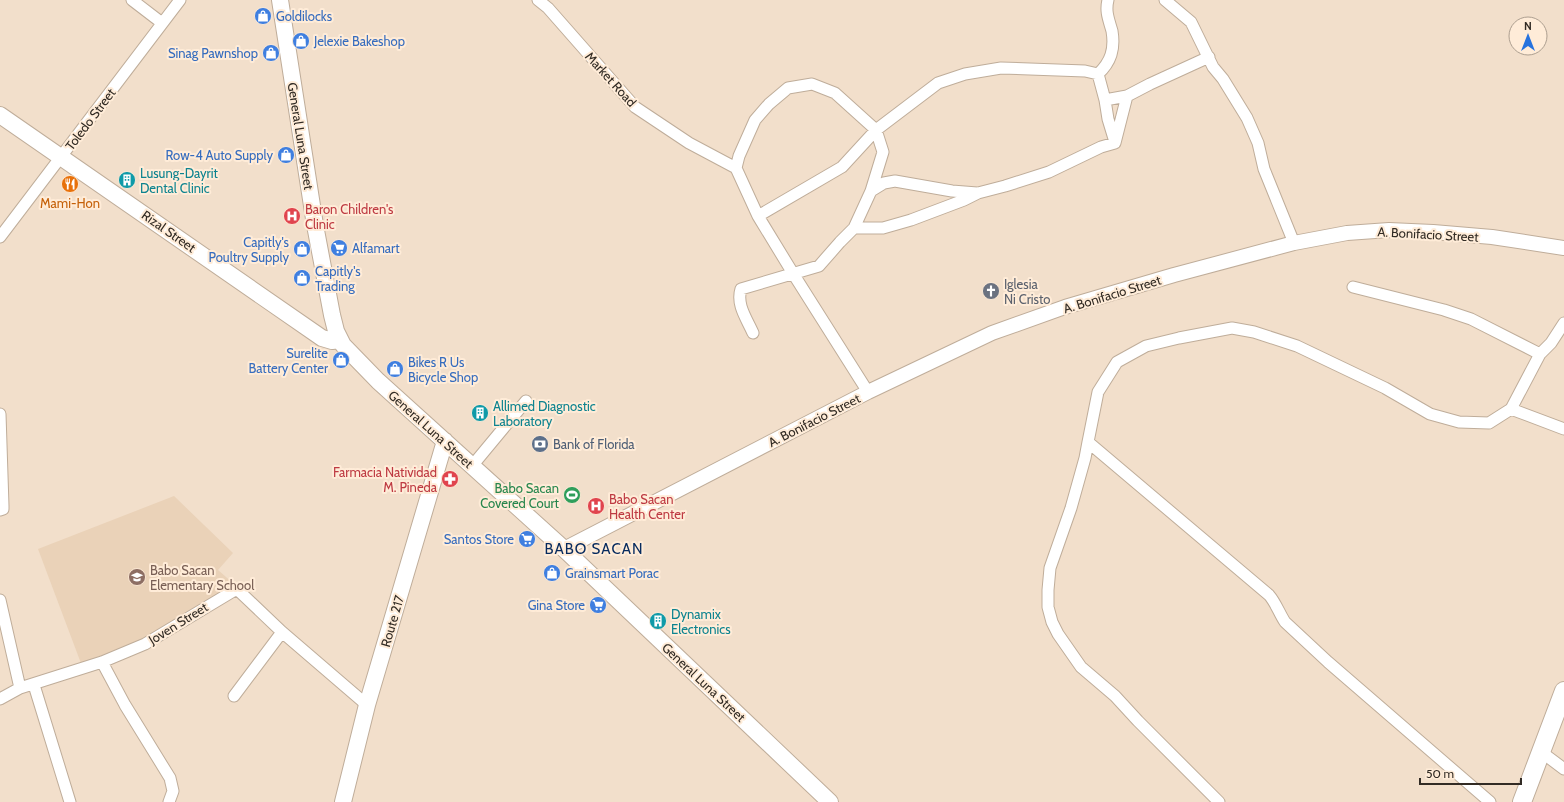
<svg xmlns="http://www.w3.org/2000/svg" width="1564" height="802" font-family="Cabin,sans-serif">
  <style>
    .built { fill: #ead2b8 }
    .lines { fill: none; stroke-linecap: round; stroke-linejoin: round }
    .minor-casing { stroke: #bfad9a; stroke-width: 13 }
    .tertiary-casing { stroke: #bfad9a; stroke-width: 16 }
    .secondary-casing { stroke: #bfad9a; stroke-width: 18 }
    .primary-casing { stroke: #bfad9a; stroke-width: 20 }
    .minor { stroke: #fff; stroke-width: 11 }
    .tertiary { stroke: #fff; stroke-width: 14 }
    .secondary { stroke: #fff; stroke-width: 16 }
    .primary { stroke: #fff; stroke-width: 18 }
    .labels { text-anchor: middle; stroke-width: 4; stroke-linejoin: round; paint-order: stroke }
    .shop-label { font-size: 13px; fill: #366cbe; stroke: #ffecd8; text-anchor: start }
    .street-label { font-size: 13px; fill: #322b24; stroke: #ffecd8 }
    .culture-label { font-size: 13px; fill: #0d838f; stroke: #ffecd8; text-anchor: start }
    .food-label { font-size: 13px; fill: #c56008; stroke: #ffecd8 }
    .health-label { font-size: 13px; fill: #be3a42; stroke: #ffecd8; text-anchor: start }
    .worship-label { font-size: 13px; fill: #5b616d; stroke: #ffecd8; text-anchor: start }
    .service-label { font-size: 13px; fill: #4e5e75; stroke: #ffecd8; text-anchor: start }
    .leisure-label { font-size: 13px; fill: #27864d; stroke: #ffecd8; text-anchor: end }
    .education-label { font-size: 13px; fill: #785e54; stroke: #ffecd8; text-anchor: start }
    .quarter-label { font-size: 15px; letter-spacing: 1px; fill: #062a5e; stroke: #ffecd8 }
  </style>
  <rect width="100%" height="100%" fill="#f2dfcb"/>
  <path class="built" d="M174,496L233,553L218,570L234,584L214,598L134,647L82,666L38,549Z"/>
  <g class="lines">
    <g class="minor-casing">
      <path id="minor" d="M132,0L162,23
        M538,0L548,8L635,107L689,143L736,168
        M1165,0L1191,22L1213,67L1223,79L1247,118L1258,143L1264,169L1294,243
        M1098,74L1105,100L1127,96L1150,84L1209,57
        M1105,100L1108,119L1115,142
        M871,191L884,183L895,181L952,191L977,193
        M854,228H883L911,220L964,200L978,193L1005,186L1049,172L1101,147L1115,143L1127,96
        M0,237L180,0
        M1353,287L1444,310L1471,319L1540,354
        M753,333C747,319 736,305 741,289L819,266L840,242L854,228L871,191L883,152L876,130L842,167L758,216
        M868,392L794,275L758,216L736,168L739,156L755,120L769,104L788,88L812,84L835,93L876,130L938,83L965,74L1001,68L1085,71L1098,74C1111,62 1115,49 1112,31C1109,20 1105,12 1108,0
        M1511,409L1564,429
        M0,414L3,506V509L0,510
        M1088,442L1085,458L1071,508L1050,568L1048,590V607L1052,622L1058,634L1081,667L1115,696L1138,721L1219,802
        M472,466L526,401
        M0,600L20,688
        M102,662L125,705L170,778L173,791L169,802
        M34,685L70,802
        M234,696L282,632
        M0,699L20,688L102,662L145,644L235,590L240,592L282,632L367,705
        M1540,751L1564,769
        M1490,802L1328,662L1285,622C1279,613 1276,603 1269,595L1088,442L1098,392L1117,362L1146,346L1179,338L1232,328L1254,332L1297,346L1385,388L1430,414L1459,422L1489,423L1511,409L1540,354L1551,343L1564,323"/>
    </g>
    <g class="tertiary-casing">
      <path id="tertiary" d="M564,549L868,392L992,333L1065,307L1174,275L1294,243L1347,233L1389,230L1433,232L1492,237L1564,248"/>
    </g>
    <g class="secondary-casing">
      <path id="secondary" d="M280,0L315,225L332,315L336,331L343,345L378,381L564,549L830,802
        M0,115L322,338L332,341L340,340
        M343,802L367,705L445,441"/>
    </g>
    <g class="primary-casing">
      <path id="primary" d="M1522,802L1564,691"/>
    </g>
    <use href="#minor" class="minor"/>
    <use href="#tertiary" class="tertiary"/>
    <use href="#secondary" class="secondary"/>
    <use href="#primary" class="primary"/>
  </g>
  <defs>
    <g id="shop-disc" transform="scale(0.9)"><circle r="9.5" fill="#3f7fe0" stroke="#ffecd8"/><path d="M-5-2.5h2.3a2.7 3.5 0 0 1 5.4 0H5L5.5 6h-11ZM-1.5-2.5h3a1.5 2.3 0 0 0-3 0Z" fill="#fff"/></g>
    <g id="building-disc" transform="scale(0.9)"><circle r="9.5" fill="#0f9aa8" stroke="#ffecd8"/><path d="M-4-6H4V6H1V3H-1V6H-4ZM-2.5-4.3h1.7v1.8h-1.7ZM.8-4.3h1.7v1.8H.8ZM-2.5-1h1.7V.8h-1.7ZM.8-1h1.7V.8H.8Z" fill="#fff"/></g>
    <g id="restaurant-disc" transform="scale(0.9)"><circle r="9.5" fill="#e8710a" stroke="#ffecd8"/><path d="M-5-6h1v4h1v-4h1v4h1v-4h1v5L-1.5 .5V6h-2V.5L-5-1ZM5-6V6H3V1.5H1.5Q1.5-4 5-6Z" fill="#fff"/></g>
    <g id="hospital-disc" transform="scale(0.9)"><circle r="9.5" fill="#e0444e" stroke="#ffecd8"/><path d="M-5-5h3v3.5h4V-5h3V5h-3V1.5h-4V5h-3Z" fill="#fff"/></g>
    <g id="supermarket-disc" transform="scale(0.9)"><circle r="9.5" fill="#3f7fe0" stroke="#ffecd8"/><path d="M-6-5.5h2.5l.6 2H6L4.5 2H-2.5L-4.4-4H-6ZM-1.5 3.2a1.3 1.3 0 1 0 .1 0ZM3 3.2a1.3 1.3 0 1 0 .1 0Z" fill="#fff"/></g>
    <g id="church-disc" transform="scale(0.9)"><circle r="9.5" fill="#6b7280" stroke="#ffecd8"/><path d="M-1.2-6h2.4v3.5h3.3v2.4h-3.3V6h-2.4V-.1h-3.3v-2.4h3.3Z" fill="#fff"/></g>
    <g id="bank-disc" transform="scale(0.9)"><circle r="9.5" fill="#5c6f8a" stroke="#ffecd8"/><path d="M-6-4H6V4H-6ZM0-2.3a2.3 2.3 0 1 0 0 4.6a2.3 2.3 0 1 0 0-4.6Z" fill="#fff"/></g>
    <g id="pharmacy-disc" transform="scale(0.9)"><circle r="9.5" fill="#e0444e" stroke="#ffecd8"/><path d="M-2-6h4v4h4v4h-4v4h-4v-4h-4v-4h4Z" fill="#fff"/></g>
    <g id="stadium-disc" transform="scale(0.9)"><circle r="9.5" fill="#2e9e5b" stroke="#ffecd8"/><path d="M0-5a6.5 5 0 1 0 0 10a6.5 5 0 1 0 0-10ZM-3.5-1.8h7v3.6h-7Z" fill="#fff"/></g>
    <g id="school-disc" transform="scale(0.9)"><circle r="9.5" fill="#8d6e63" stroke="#ffecd8"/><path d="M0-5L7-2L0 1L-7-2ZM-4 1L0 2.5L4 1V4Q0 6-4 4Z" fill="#fff"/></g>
  </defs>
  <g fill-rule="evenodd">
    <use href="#shop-disc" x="263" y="16"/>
    <use href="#shop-disc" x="301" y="41"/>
    <use href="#shop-disc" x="271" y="53"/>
    <use href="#shop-disc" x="286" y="155"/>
    <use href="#building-disc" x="127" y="180"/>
    <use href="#restaurant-disc" x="70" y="184"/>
    <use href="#hospital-disc" x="292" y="216"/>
    <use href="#supermarket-disc" x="339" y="248"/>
    <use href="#shop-disc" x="302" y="249"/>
    <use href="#shop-disc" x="302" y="278"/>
    <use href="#church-disc" x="991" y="291"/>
    <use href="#shop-disc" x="341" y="360"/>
    <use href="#shop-disc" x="395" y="369"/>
    <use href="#building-disc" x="480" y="413"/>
    <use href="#bank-disc" x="540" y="444"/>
    <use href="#pharmacy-disc" x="450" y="479"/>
    <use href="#stadium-disc" x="572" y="495"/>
    <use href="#hospital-disc" x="596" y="506"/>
    <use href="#supermarket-disc" x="527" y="539"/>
    <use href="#shop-disc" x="552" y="573"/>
    <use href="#school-disc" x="137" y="577"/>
    <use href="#supermarket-disc" x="598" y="605"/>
    <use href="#building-disc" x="658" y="621"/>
  </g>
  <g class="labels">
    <g class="shop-label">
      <text x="276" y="21">Goldilocks</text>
      <text x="314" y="46">Jelexie Bakeshop</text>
      <text x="258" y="58" text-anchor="end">Sinag Pawnshop</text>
      <text x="273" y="160" text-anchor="end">Row-4 Auto Supply</text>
      <text x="289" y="247" text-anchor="end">Capitly's<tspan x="289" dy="15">Poultry Supply</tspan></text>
      <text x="352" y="253">Alfamart</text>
      <text x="315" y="276">Capitly's<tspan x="315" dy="15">Trading</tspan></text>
      <text x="328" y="358" text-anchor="end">Surelite<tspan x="328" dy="15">Battery Center</tspan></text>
      <text x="408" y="367">Bikes R Us<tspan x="408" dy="15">Bicycle Shop</tspan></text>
      <text x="514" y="544" text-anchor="end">Santos Store</text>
      <text x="565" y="578">Grainsmart Porac</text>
      <text x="585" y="610" text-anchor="end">Gina Store</text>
    </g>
    <g class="street-label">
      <text transform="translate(611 79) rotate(48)" y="5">Market Road</text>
      <text transform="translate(90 119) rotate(-53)" y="5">Toledo Street</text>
      <text transform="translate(301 136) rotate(81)" y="5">General Luna Street</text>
      <text transform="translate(169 231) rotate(35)" y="5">Rizal Street</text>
      <text transform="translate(1428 234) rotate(3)" y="5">A. Bonifacio Street</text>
      <text transform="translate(1112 294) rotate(-17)" y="5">A. Bonifacio Street</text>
      <text transform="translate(814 420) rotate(-27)" y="5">A. Bonifacio Street</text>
      <text transform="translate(431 429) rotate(42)" y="5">General Luna Street</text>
      <text transform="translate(392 621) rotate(-74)" y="5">Route 217</text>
      <text transform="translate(178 623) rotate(-32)" y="5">Joven Street</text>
      <text transform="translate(704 682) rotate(43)" y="5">General Luna Street</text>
    </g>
    <g class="culture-label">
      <text x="140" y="178">Lusung-Dayrit<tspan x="140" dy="15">Dental Clinic</tspan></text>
      <text x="493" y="411">Allimed Diagnostic<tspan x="493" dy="15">Laboratory</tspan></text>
      <text x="671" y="619">Dynamix<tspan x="671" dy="15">Electronics</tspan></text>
    </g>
    <g class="food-label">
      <text x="70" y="208">Mami-Hon</text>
    </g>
    <g class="health-label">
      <text x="305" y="214">Baron Children's<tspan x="305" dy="15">Clinic</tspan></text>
      <text x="437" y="477" text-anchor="end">Farmacia Natividad<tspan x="437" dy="15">M. Pineda</tspan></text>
      <text x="609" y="504">Babo Sacan<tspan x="609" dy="15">Health Center</tspan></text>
    </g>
    <g class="worship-label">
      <text x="1004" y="289">Iglesia<tspan x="1004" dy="15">Ni Cristo</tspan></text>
    </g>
    <g class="service-label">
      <text x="553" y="449">Bank of Florida</text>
    </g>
    <g class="leisure-label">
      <text x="559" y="493">Babo Sacan<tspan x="559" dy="15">Covered Court</tspan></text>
    </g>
    <g class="education-label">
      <text x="150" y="575">Babo Sacan<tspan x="150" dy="15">Elementary School</tspan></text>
    </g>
    <g class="quarter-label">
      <text x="594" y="554">BABO SACAN</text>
    </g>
  </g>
  <g transform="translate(1528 36)"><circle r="19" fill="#ffecd8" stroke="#ad9f90"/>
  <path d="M0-3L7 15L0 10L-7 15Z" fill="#2773de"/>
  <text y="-6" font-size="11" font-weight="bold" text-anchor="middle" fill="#322b24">N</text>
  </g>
  <path d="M1420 778v6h101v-6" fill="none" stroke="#322b24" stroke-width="2"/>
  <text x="1426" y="778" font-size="12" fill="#322b24" stroke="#ffecd8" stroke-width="3" paint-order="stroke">50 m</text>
</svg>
